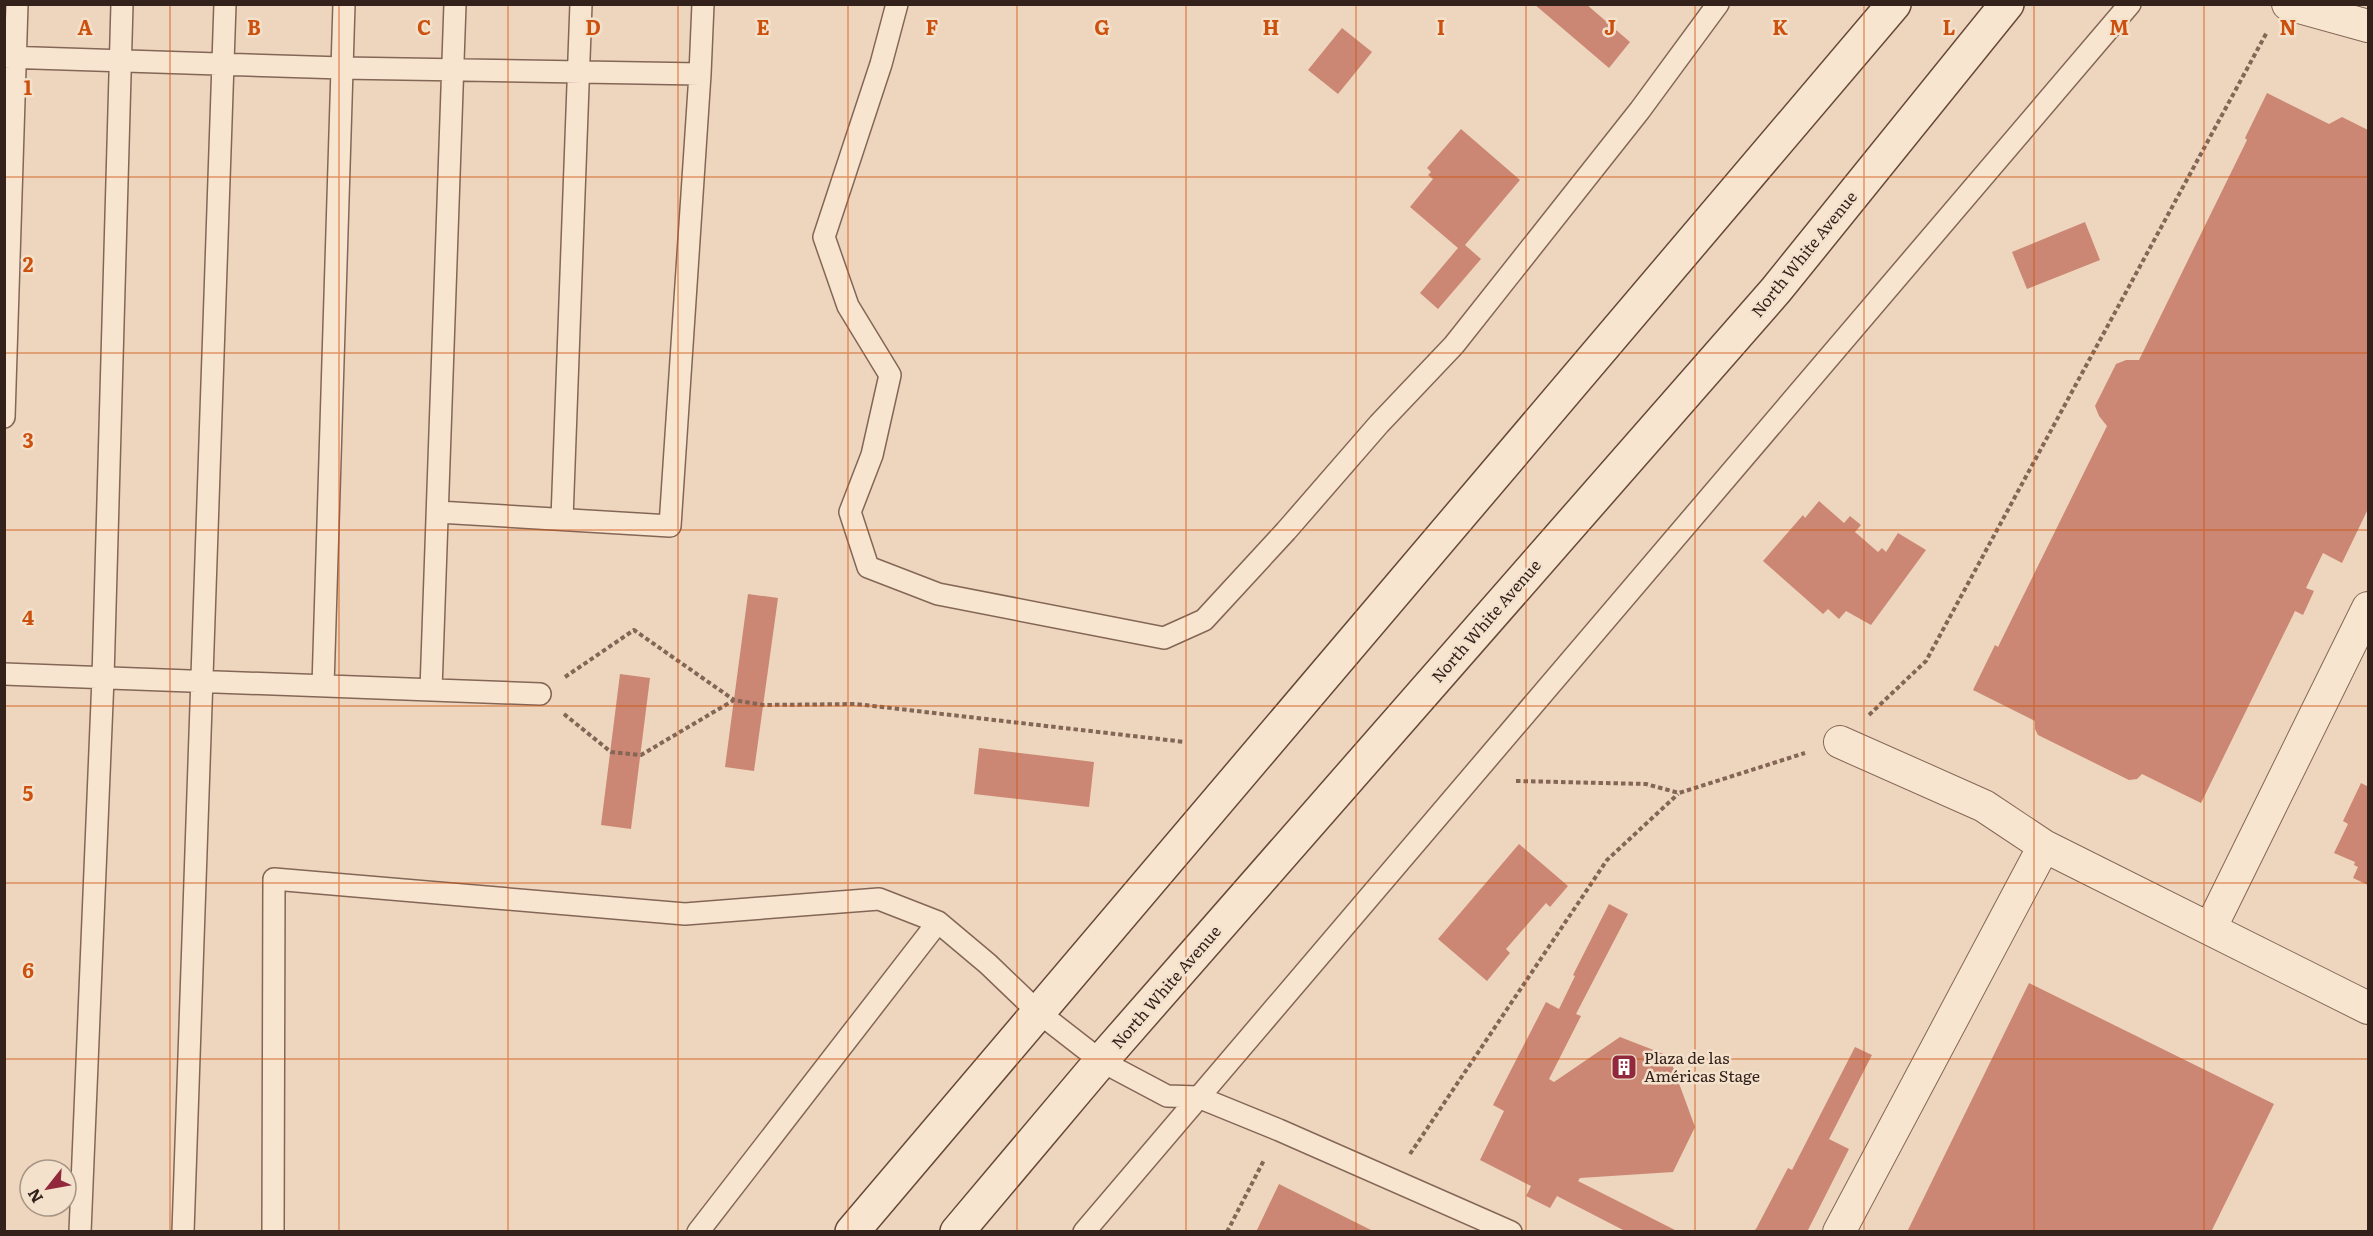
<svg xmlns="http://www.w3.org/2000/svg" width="2373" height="1236" font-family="Literata,serif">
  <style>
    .building { fill: #cb8773 }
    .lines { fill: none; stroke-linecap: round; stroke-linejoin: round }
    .service-casing { stroke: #846657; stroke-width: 24 }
    .pedestrian-casing { stroke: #846657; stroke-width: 34 }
    .secondary-casing { stroke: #66483a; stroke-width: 36 }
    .path { stroke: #846657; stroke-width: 4; stroke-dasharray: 4.5 3; stroke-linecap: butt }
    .service { stroke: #f8e5d0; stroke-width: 21 }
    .pedestrian { stroke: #f8e5d0; stroke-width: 32 }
    .secondary { stroke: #f8e5d0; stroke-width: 33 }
    .grid { fill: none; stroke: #cd510e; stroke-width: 1.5; stroke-opacity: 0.55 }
    .labels { text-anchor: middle; stroke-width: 5; stroke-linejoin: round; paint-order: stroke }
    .street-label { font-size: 16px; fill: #33221b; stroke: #f4e1cc }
    .poi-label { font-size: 16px; fill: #33221b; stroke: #f4e1cc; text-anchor: start }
    .grid-label { font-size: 20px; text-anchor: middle; font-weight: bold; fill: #cd510e; stroke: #f4e1cc; stroke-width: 5; stroke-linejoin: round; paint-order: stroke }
  </style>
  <rect width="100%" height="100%" fill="#edd6bd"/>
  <path class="building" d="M1534,4H1586L1630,42L1609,68Z
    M1342,28L1372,52L1338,94L1308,70Z
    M2267,93L2329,124L2342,117L2368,130V509L2342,563L2323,553L2306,588L2314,591L2303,615L2295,611L2201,803L2142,774L2137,779L2129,780L2038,735L2035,729V721L1973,690L1995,645L1998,647L2107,426L2099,416L2095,406L2116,364L2126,360H2139L2247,140L2245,138Z
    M1461,129L1520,180L1465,245L1481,259L1438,309L1420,293L1458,248L1410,207L1433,179L1428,175L1431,172L1427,168Z
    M2085,222L2100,260L2027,289L2012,252Z
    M1819,501L1844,523L1850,516L1861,525L1855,532L1878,552L1882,548L1886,552L1898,533L1926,550L1871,625L1846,611L1839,619L1828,609L1823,614L1763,561L1803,515L1805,518Z
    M748,594L778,598L754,771L725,767Z
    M620,674L650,678L631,829L601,825Z
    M979,748L1094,762L1089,807L974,794Z
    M2361,783L2367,786L2368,783V885L2353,878L2358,867L2354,865L2355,862L2334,853L2348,824L2343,821Z
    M1519,844L1568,886L1550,907L1546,903L1506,949L1510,953L1487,981L1438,939Z
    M1609,904L1628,914L1576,1014L1581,1016L1549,1079L1554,1082L1620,1037L1669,1056L1695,1127L1673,1172L1580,1178L1578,1181L1679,1232H1627L1557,1196L1550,1208L1526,1196L1531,1186L1480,1160L1504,1111L1493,1105L1546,1002L1559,1009L1575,976L1573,975Z
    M2029,983L2274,1104L2212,1230L2215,1232H1907Z
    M1855,1047L1872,1055L1829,1139L1849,1149L1807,1232H1751L1756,1229L1788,1168L1792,1170Z
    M1279,1184L1375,1232H1256Z"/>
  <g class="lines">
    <g class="service-casing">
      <path id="service" d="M897,4L881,64L824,237L848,306L890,375L872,455L850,512L868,567L938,594L1164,638L1204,620L1286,531L1379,424L1454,345L1640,110L1718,4
        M4,57L342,68L700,74L703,4
        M4,417L17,4
        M438,512L670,526L700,74
        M562,519L581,4
        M4,674L540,694
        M323,686L344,4
        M431,690L455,4
        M80,1232L103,678L122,4
        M183,1232L225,4
        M273,1232L274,879L685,914L879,899L938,922L988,964L1038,1012L1101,1061L1167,1096L1198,1097L1279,1130L1511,1232
        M698,1232L938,922
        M1084,1232L2130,4"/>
    </g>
    <g class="pedestrian-casing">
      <path id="pedestrian" d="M2288,4L2368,26
        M1840,742L1984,806L2044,846L2368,1008
        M2210,929L2368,608
        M1839,1232L2044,846"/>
    </g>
    <g class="secondary-casing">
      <path id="secondary" d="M852,1232L1894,4
        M957,1232L1101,1061L1776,290L2007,4"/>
    </g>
    <path class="path" d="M565,677L634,630L734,700
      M564,714L611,752L641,755L734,700L763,705L856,704L1185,742
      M1869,715L1926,661L2267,32
      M1516,781L1646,784L1679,793L1805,753
      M1410,1154L1607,860L1678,794
      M1227,1232L1264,1160"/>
    <use href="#service" class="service"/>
    <use href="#pedestrian" class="pedestrian"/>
    <use href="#secondary" class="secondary"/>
  </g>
  <path class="grid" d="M170,4V1232M339,4V1232M508,4V1232M678,4V1232M848,4V1232M1017,4V1232M1186,4V1232M1356,4V1232M1526,4V1232M1695,4V1232M1864,4V1232M2034,4V1232M2204,4V1232M4,177H2368M4,353H2368M4,530H2368M4,706H2368M4,883H2368M4,1059H2368"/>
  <defs>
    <g id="building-square" transform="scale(1.35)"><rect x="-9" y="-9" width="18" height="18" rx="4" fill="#92283c" stroke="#f4e1cc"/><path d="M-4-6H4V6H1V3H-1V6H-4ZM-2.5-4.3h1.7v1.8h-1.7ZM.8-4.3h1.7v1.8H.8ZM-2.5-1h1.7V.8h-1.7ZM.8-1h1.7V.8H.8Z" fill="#fff"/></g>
  </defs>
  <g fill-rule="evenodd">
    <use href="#building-square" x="1624" y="1067"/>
  </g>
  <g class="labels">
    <g class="street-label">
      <text transform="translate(1804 254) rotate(-51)" y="6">North White Avenue</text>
      <text transform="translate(1486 621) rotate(-49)" y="6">North White Avenue</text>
      <text transform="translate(1166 987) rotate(-49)" y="6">North White Avenue</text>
    </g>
    <g class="poi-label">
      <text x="1644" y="1064">Plaza de las<tspan x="1644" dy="18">Américas Stage</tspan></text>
    </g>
  </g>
  <g class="grid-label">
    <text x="85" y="35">A</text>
    <text x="254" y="35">B</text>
    <text x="424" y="35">C</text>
    <text x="593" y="35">D</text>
    <text x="763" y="35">E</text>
    <text x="932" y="35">F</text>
    <text x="1102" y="35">G</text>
    <text x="1271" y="35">H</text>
    <text x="1441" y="35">I</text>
    <text x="1610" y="35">J</text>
    <text x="1780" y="35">K</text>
    <text x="1949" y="35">L</text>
    <text x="2119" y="35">M</text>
    <text x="2288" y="35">N</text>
    <text x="28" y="95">1</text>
    <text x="28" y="272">2</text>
    <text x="28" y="448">3</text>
    <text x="28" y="625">4</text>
    <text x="28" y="801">5</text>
    <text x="28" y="978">6</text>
  </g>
  <rect width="2373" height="1236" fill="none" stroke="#33221b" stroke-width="12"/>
  <g transform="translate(48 1188) rotate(239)"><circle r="28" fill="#f4e1cc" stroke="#a79585" stroke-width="1.5"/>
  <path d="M0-4.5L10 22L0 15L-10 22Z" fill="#92283c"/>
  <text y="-9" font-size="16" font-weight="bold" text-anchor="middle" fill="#33221b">N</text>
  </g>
</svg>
